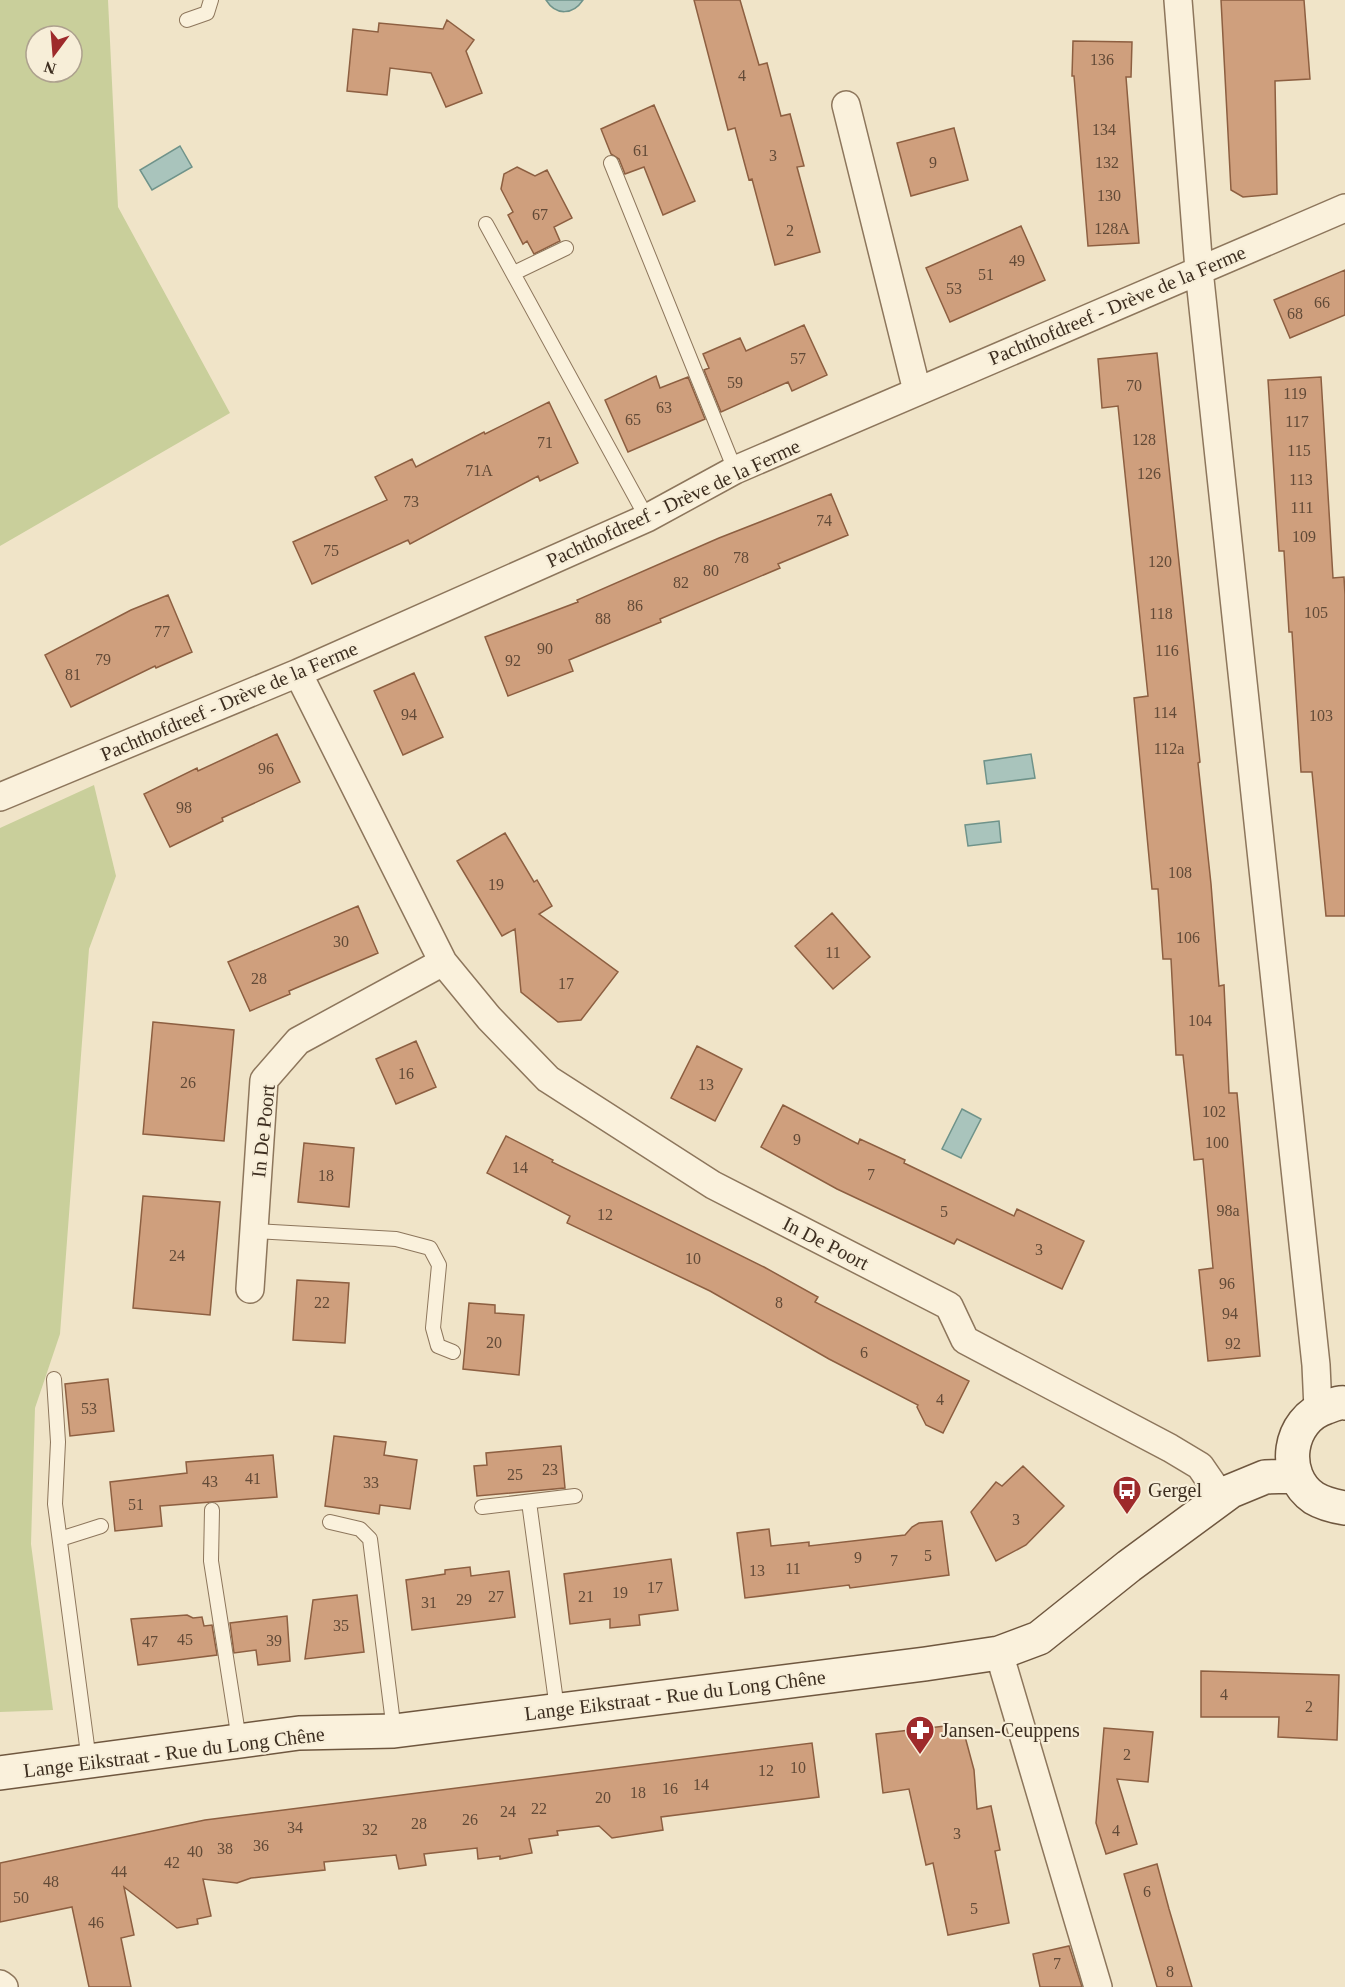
<svg xmlns="http://www.w3.org/2000/svg" width="1345" height="1987" font-family="Georgia,serif">
  <style>
    .green { fill: #c9cf9b; fill-rule: evenodd }
    .water { fill: #a9c4bc; stroke: #6f938a; stroke-width: 1.5 }
    .building { fill: #cf9f7d; stroke: #8d5f41; stroke-width: 1.5 }
    .lines { fill: none; stroke-linecap: round; stroke-linejoin: round }
    .lane-casing { stroke: #8d765c; stroke-width: 16 }
    .street-casing { stroke: #8d765c; stroke-width: 30 }
    .secondary-casing { stroke: #6f573f; stroke-width: 36 }
    .lane { stroke: #faf1dc; stroke-width: 14 }
    .street { stroke: #faf1dc; stroke-width: 27 }
    .secondary { stroke: #faf1dc; stroke-width: 33 }
    .labels { text-anchor: middle; stroke-width: 4.5; stroke-linejoin: round; paint-order: stroke }
    .number-label { font-size: 16px; fill: #624a37 }
    .street-label { font-size: 20px; fill: #3d2e20; stroke: #f7eed8 }
    .poi-label { font-size: 20px; fill: #3d2e20; stroke: #f7eed8; text-anchor: start }
  </style>
  <rect width="100%" height="100%" fill="#f0e4c8"/>
  <path class="green" d="M0,0H108L118,207L230,413L0,546ZM36,36H72V72H36Z
    M94,785L116,876L89,949L60,1334L35,1408L31,1544L53,1710L0,1712V828Z"/>
  <path class="water" d="M546,0H583C573,15 556,16 546,0Z
    M180,146L192,167L152,190L140,170Z
    M1031,754L1035,778L987,784L984,761Z
    M999,821L1001,842L968,846L965,825Z
    M962,1109L981,1119L961,1158L942,1149Z"/>
  <path class="building" d="M694,0H740L759,65L767,63L781,116L790,114L804,166L797,167L820,252L775,265L752,179L749,180L735,128L728,130Z
    M1221,0H1304L1310,79L1275,81L1277,194L1243,197L1231,190Z
    M447,20L474,40L466,51L482,93L446,107L431,73L390,68L387,95L347,91L353,29L378,32L379,23L443,29Z
    M1073,41L1132,42L1131,77H1126L1139,243L1088,246L1074,76H1072Z
    M654,105L695,201L663,215L644,167L625,174L619,159L611,154L601,129Z
    M954,128L968,180L911,196L897,143Z
    M517,167L535,176L547,170L572,218L554,227L560,241L534,254L527,241L523,244L508,215L513,212L501,189L504,174Z
    M1021,226L1045,280L950,322L926,268Z
    M1345,270V315L1290,338L1274,300Z
    M804,325L827,375L792,391L788,382L721,412L704,370L709,368L703,354L740,338L746,351Z
    M1157,353L1200,762L1198,763L1211,884L1219,986L1224,985L1229,1093H1237L1260,1356L1208,1361L1199,1270L1213,1268L1203,1159L1194,1160L1183,1055H1176L1171,959H1163L1158,889H1152L1134,698L1148,696L1118,406L1102,408L1098,359Z
    M656,376L660,388L688,377L705,419L628,452L605,400Z
    M1321,377L1333,578L1344,577L1345,595V916H1326L1312,772H1301L1292,632H1289L1284,551H1279L1268,380Z
    M549,402L578,463L540,481L538,476L410,544L408,540L312,584L293,542L387,500L375,477L412,459L416,467L484,432L485,434Z
    M831,494L848,535L778,564L780,568L660,619L661,622L569,660L573,671L508,696L485,637L578,602L577,600L719,538Z
    M168,595L192,652L156,668L155,666L71,707L45,655L131,610Z
    M414,673L443,737L403,755L374,691Z
    M277,734L300,782L222,818L223,821L170,847L144,794L197,768L198,771Z
    M505,833L534,882L537,880L552,906L539,914L618,972L581,1020L558,1022L521,992L515,929L502,936L457,861Z
    M358,906L378,953L289,991L290,994L250,1011L228,962Z
    M832,913L870,957L833,989L795,946Z
    M153,1022L234,1030L224,1141L143,1134Z
    M416,1041L436,1087L396,1104L376,1059Z
    M697,1046L742,1069L715,1121L671,1098Z
    M783,1105L858,1144L860,1139L905,1160L904,1163L1014,1216L1017,1209L1084,1241L1062,1289L957,1239L954,1244L837,1189L761,1147Z
    M506,1136L553,1160L552,1162L764,1267L818,1297L815,1302L969,1381L943,1433L926,1425L917,1407L918,1405L829,1359L710,1291L567,1223L570,1216L487,1173Z
    M304,1143L354,1148L349,1207L298,1202Z
    M143,1196L220,1202L210,1315L133,1308Z
    M297,1280L349,1283L345,1343L293,1340Z
    M469,1303L495,1305V1313L524,1315L519,1375L463,1369Z
    M108,1379L114,1431L70,1436L65,1384Z
    M334,1436L386,1442L384,1455L417,1460L410,1509L380,1505L379,1514L325,1506Z
    M561,1446L565,1488L477,1496L474,1466L487,1465L486,1453Z
    M273,1455L277,1497L160,1506L162,1526L115,1531L110,1482L187,1473L186,1462Z
    M1023,1466L1064,1506L1026,1545L996,1561L971,1512L996,1482L1002,1486Z
    M942,1521L949,1575L850,1588L849,1585L745,1598L737,1533L769,1529L771,1546L809,1542V1546L905,1535L912,1527L919,1523Z
    M671,1559L678,1610L639,1615L640,1625L610,1628V1619L570,1624L564,1574Z
    M470,1567L471,1576L509,1571L515,1617L412,1630L406,1580L445,1574V1570Z
    M357,1595L364,1652L305,1659L313,1600Z
    M187,1615L193,1618L202,1617L204,1626L212,1625L217,1655L138,1665L131,1619Z
    M287,1616L290,1661L258,1665L256,1650L234,1653L230,1623Z
    M1201,1671L1339,1675L1337,1740L1278,1737L1279,1717H1201Z
    M945,1726L946,1730L963,1729L974,1770L977,1809L991,1806L1000,1850L995,1851L1009,1923L948,1935L933,1863L926,1865L909,1789L883,1793L876,1734Z
    M1104,1728L1153,1732L1148,1782L1117,1779L1137,1844L1106,1854L1096,1823Z
    M812,1743L819,1797L661,1817L663,1830L612,1838L599,1826L557,1831L558,1835L529,1839L532,1853L500,1859V1856L478,1859L477,1848L424,1854L426,1865L399,1869L396,1855L324,1862L325,1870L251,1878L237,1883L203,1879L211,1916L197,1919L198,1924L177,1928L124,1887L134,1935L121,1938L131,1987H89L72,1907L0,1922V1863L205,1820Z
    M1157,1864L1169,1909L1192,1987H1157L1124,1874Z
    M1069,1946L1082,1987H1040L1033,1954Z"/>
  <g class="lines">
    <g class="lane-casing">
      <path id="lane" d="M187,20L207,13L211,0
        M611,163L735,470
        M486,224L647,518
        M514,273L566,248
        M255,1231L396,1239L430,1248L439,1265L433,1328L438,1346L453,1352
        M54,1379L58,1442L55,1504L89,1761
        M529,1502L557,1709
        M482,1507L575,1496
        M212,1510L211,1561L239,1740
        M330,1522L360,1529L370,1539L394,1731
        M60,1539L101,1526"/>
    </g>
    <g class="street-casing">
      <path id="street" d="M1178,0L1199,270L1316,1365L1318,1409
        M846,105L917,391
        M298,673L443,962L489,1018L548,1079L713,1185L949,1306L965,1340L1170,1448L1200,1466L1222,1498
        M0,797L298,673L647,518L735,470L1345,208
        M250,1289L264,1080L298,1041L443,962
        M999,1653L1098,1987
        M0,1984L4,1987"/>
    </g>
    <g class="secondary-casing">
      <path id="secondary" d="M1345,1403C1338,1402 1333,1405 1327,1407C1288,1419 1280,1475 1314,1498C1324,1504 1333,1506 1345,1508
        M0,1773L299,1733L394,1731L925,1664L999,1653L1039,1638L1129,1566L1231,1491L1265,1477L1296,1476"/>
    </g>
    <use href="#lane" class="lane"/>
    <use href="#street" class="street"/>
    <use href="#secondary" class="secondary"/>
  </g>
  <defs>
    <g id="bus-pin" transform="scale(1.5)"><path d="M0 17L-7.5 6A9.5 9.5 0 1 1 7.5 6Z" fill="#9e2a2b" stroke="#f7eed8"/><path d="M-5-6H5V4H4V6H2V4H-2V6H-4V4H-5ZM-3.5-4V0h7V-4ZM-3.5 1.2v1.5H-2V1.2ZM2 1.2v1.5H3.5V1.2Z" fill="#fff"/></g>
    <g id="pharmacy-pin" transform="scale(1.5)"><path d="M0 17L-7.5 6A9.5 9.5 0 1 1 7.5 6Z" fill="#9e2a2b" stroke="#f7eed8"/><path d="M-2-6h4v4h4v4h-4v4h-4v-4h-4v-4h4Z" fill="#fff"/></g>
  </defs>
  <g fill-rule="evenodd">
    <use href="#bus-pin" x="1127" y="1490"/>
    <use href="#pharmacy-pin" x="920" y="1730"/>
  </g>
  <g class="labels">
    <g class="number-label">
      <text x="1102" y="65">136</text>
      <text x="742" y="81">4</text>
      <text x="1104" y="135">134</text>
      <text x="641" y="156">61</text>
      <text x="773" y="161">3</text>
      <text x="933" y="168">9</text>
      <text x="1107" y="168">132</text>
      <text x="1109" y="201">130</text>
      <text x="540" y="220">67</text>
      <text x="1112" y="234">128A</text>
      <text x="790" y="236">2</text>
      <text x="1017" y="266">49</text>
      <text x="986" y="280">51</text>
      <text x="954" y="294">53</text>
      <text x="1322" y="308">66</text>
      <text x="1295" y="319">68</text>
      <text x="798" y="364">57</text>
      <text x="735" y="388">59</text>
      <text x="1134" y="391">70</text>
      <text x="1295" y="399">119</text>
      <text x="664" y="413">63</text>
      <text x="633" y="425">65</text>
      <text x="1297" y="427">117</text>
      <text x="1144" y="445">128</text>
      <text x="545" y="448">71</text>
      <text x="1299" y="456">115</text>
      <text x="479" y="476">71A</text>
      <text x="1149" y="479">126</text>
      <text x="1301" y="485">113</text>
      <text x="411" y="507">73</text>
      <text x="1302" y="513">111</text>
      <text x="824" y="526">74</text>
      <text x="1304" y="542">109</text>
      <text x="331" y="556">75</text>
      <text x="741" y="563">78</text>
      <text x="1160" y="567">120</text>
      <text x="711" y="576">80</text>
      <text x="681" y="588">82</text>
      <text x="635" y="611">86</text>
      <text x="1316" y="618">105</text>
      <text x="1161" y="619">118</text>
      <text x="603" y="624">88</text>
      <text x="162" y="637">77</text>
      <text x="545" y="654">90</text>
      <text x="1167" y="656">116</text>
      <text x="103" y="665">79</text>
      <text x="513" y="666">92</text>
      <text x="73" y="680">81</text>
      <text x="1165" y="718">114</text>
      <text x="409" y="720">94</text>
      <text x="1321" y="721">103</text>
      <text x="1169" y="754">112a</text>
      <text x="266" y="774">96</text>
      <text x="184" y="813">98</text>
      <text x="1180" y="878">108</text>
      <text x="496" y="890">19</text>
      <text x="1188" y="943">106</text>
      <text x="341" y="947">30</text>
      <text x="833" y="958">11</text>
      <text x="259" y="984">28</text>
      <text x="566" y="989">17</text>
      <text x="1200" y="1026">104</text>
      <text x="406" y="1079">16</text>
      <text x="188" y="1088">26</text>
      <text x="706" y="1090">13</text>
      <text x="1214" y="1117">102</text>
      <text x="797" y="1145">9</text>
      <text x="1217" y="1148">100</text>
      <text x="520" y="1173">14</text>
      <text x="871" y="1180">7</text>
      <text x="326" y="1181">18</text>
      <text x="1228" y="1216">98a</text>
      <text x="944" y="1217">5</text>
      <text x="605" y="1220">12</text>
      <text x="1039" y="1255">3</text>
      <text x="177" y="1261">24</text>
      <text x="693" y="1264">10</text>
      <text x="1227" y="1289">96</text>
      <text x="322" y="1308">22</text>
      <text x="779" y="1308">8</text>
      <text x="1230" y="1319">94</text>
      <text x="494" y="1348">20</text>
      <text x="1233" y="1349">92</text>
      <text x="864" y="1358">6</text>
      <text x="940" y="1405">4</text>
      <text x="89" y="1414">53</text>
      <text x="550" y="1475">23</text>
      <text x="515" y="1480">25</text>
      <text x="253" y="1484">41</text>
      <text x="210" y="1487">43</text>
      <text x="371" y="1488">33</text>
      <text x="136" y="1510">51</text>
      <text x="1016" y="1525">3</text>
      <text x="928" y="1561">5</text>
      <text x="858" y="1563">9</text>
      <text x="894" y="1566">7</text>
      <text x="793" y="1574">11</text>
      <text x="757" y="1576">13</text>
      <text x="655" y="1593">17</text>
      <text x="620" y="1598">19</text>
      <text x="496" y="1602">27</text>
      <text x="586" y="1602">21</text>
      <text x="464" y="1605">29</text>
      <text x="429" y="1608">31</text>
      <text x="341" y="1631">35</text>
      <text x="185" y="1645">45</text>
      <text x="274" y="1646">39</text>
      <text x="150" y="1647">47</text>
      <text x="1224" y="1700">4</text>
      <text x="1309" y="1712">2</text>
      <text x="1127" y="1760">2</text>
      <text x="798" y="1773">10</text>
      <text x="766" y="1776">12</text>
      <text x="701" y="1790">14</text>
      <text x="670" y="1794">16</text>
      <text x="638" y="1798">18</text>
      <text x="603" y="1803">20</text>
      <text x="539" y="1814">22</text>
      <text x="508" y="1817">24</text>
      <text x="470" y="1825">26</text>
      <text x="419" y="1829">28</text>
      <text x="295" y="1833">34</text>
      <text x="370" y="1835">32</text>
      <text x="1116" y="1836">4</text>
      <text x="957" y="1839">3</text>
      <text x="261" y="1851">36</text>
      <text x="225" y="1854">38</text>
      <text x="195" y="1857">40</text>
      <text x="172" y="1868">42</text>
      <text x="119" y="1877">44</text>
      <text x="51" y="1887">48</text>
      <text x="1147" y="1897">6</text>
      <text x="21" y="1903">50</text>
      <text x="974" y="1914">5</text>
      <text x="96" y="1928">46</text>
      <text x="1057" y="1969">7</text>
      <text x="1170" y="1977">8</text>
    </g>
    <g class="street-label">
      <text transform="translate(1117 305) rotate(-23)" y="7">Pachthofdreef - Drève de la Ferme</text>
      <text transform="translate(673 503) rotate(-25)" y="7">Pachthofdreef - Drève de la Ferme</text>
      <text transform="translate(229 701) rotate(-23)" y="7">Pachthofdreef - Drève de la Ferme</text>
      <text transform="translate(263 1131) rotate(-84)" y="7">In De Poort</text>
      <text transform="translate(826 1243) rotate(27)" y="7">In De Poort</text>
      <text transform="translate(675 1695) rotate(-7)" y="7">Lange Eikstraat - Rue du Long Chêne</text>
      <text transform="translate(174 1752) rotate(-7)" y="7">Lange Eikstraat - Rue du Long Chêne</text>
    </g>
    <g class="poi-label">
      <text x="1148" y="1497">Gergel</text>
      <text x="941" y="1737">Jansen-Ceuppens</text>
    </g>
  </g>
  <g transform="translate(54 54) rotate(196)"><circle r="28" fill="#f7eed8" stroke="#ada18e" stroke-width="1.5"/>
  <path d="M0-4.5L10 22L0 15L-10 22Z" fill="#9e2a2b"/>
  <text y="-9" font-size="16" font-weight="bold" text-anchor="middle" fill="#3d2e20">N</text>
  </g>
</svg>
